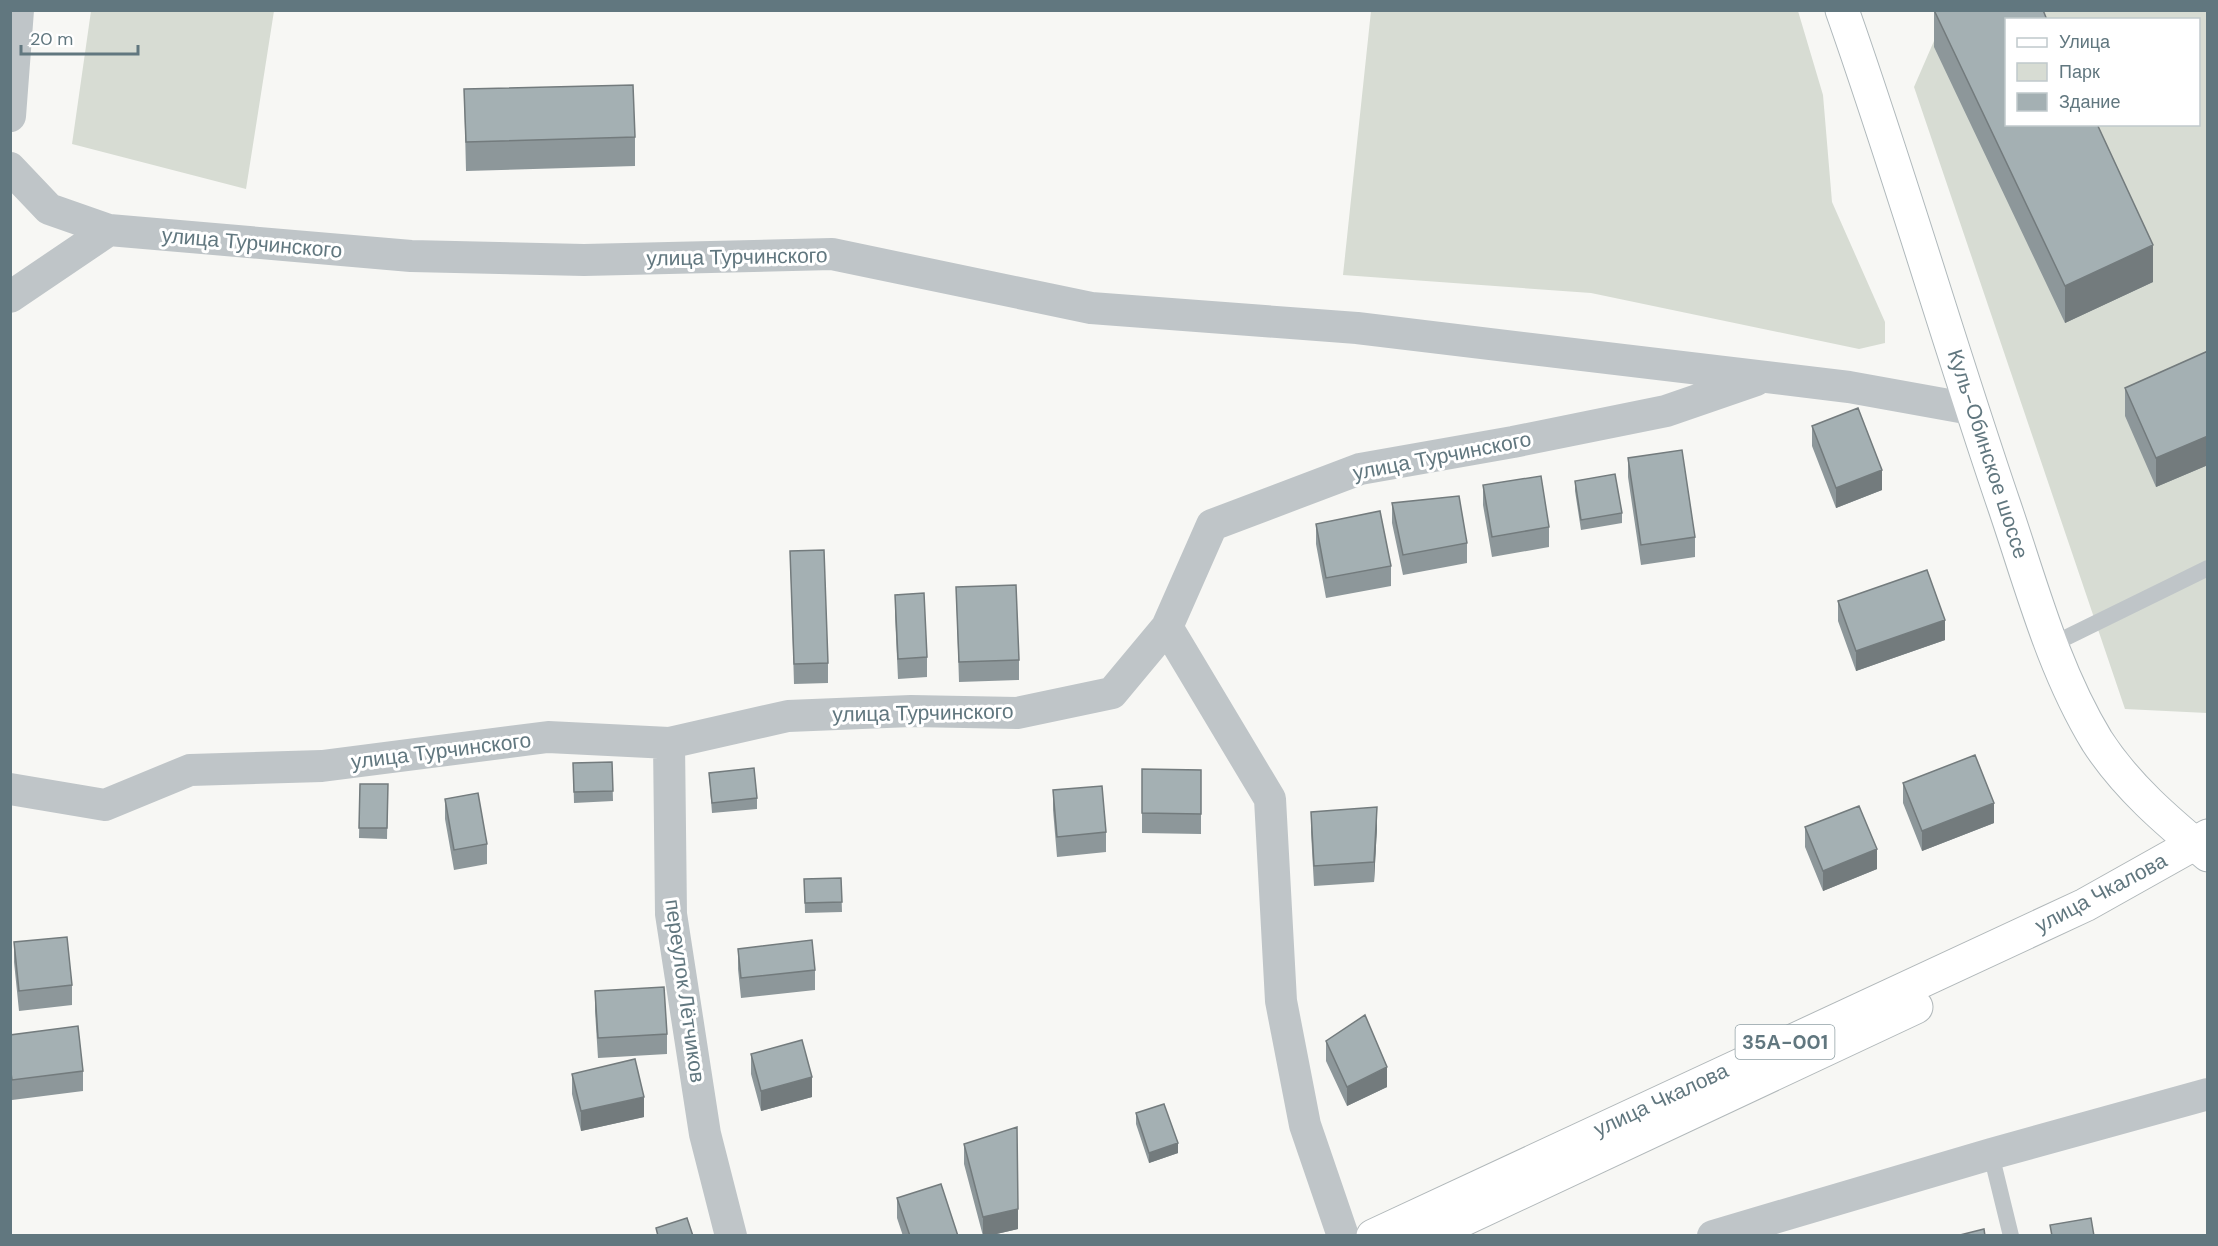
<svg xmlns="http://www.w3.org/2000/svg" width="2218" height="1246" font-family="'DM Sans',sans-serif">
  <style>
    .green { fill: #d7dcd3; fill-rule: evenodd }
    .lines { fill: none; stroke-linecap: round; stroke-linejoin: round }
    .secondary-casing { stroke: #afb8bb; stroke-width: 35 }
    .primary-casing { stroke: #b1b8ba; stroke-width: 35 }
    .lane { stroke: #bfc5c8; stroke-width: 16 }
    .street { stroke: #bfc5c8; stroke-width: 32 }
    .secondary { stroke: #fff; stroke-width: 33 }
    .primary { stroke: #fff; stroke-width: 33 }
    .wall { fill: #8d979a }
    .shaded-wall { fill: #737b7d }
    .building { fill: #a4b0b3; stroke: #737b7d; stroke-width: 1.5 }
    .labels { text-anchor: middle; stroke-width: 6; stroke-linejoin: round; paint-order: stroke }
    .shield { fill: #fff; stroke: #90a0a5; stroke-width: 1.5 }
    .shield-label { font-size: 20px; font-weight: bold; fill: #61777f }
    .street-label { font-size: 21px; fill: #61777f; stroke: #fff }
  </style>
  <rect width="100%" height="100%" fill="#f7f7f4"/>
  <path class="green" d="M91,11H274L246,189L72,144Z
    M1371,11H1798L1823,95L1832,202L1885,322V343L1859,349L1591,293L1343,275Z
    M1947,11H2207V713L2125,709L1914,87ZM2006,20H2198V124H2006Z"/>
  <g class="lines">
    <g class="secondary-casing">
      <path id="secondary" d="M1842,10C1900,174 1948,341 2004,505C2031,584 2053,669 2097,741C2126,786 2167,821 2208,855"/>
    </g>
    <g class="primary-casing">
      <path id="primary" d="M1373,1236L2085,905L2208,836
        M1428,1236L1916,1007"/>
    </g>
    <path class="lane" d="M2051,645L2208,568
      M1991,1154L2011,1236"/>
    <path class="street" d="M10,116L18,10
      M10,168L49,209L109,230
      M10,297L109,230L411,256L584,260L832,254L1091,308L1357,328L1849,387L1971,409
      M1167,627L1270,799L1281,1001L1305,1125L1343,1236
      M669,743L671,914L705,1134L731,1236
      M10,789L105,805L190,770L322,766L548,737L669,743L788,716L911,711L1017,713L1112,693L1167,627L1212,525L1360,469L1513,442L1666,411L1756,380
      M1713,1236L1991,1154L2208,1094"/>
    <use href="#secondary" class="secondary"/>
    <use href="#primary" class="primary"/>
  </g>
  <path class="wall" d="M1934,10L2153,282L2065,323L1934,47Z
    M464,89L635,137V166L466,171Z
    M2208,351V465L2156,487L2125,416V388Z
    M1812,426L1882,490L1836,508L1812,446Z
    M1628,458L1695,537V557L1641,565L1628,477Z
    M1575,481L1622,513V523L1581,530L1575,491Z
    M1483,485L1549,527V547L1492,557L1483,505Z
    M1392,503L1467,543V563L1403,575L1392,523Z
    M1316,524L1391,566V586L1326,598L1316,544Z
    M790,551L828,663V683L794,684Z
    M956,587L1019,660V680L959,682Z
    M895,595L927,657V677L898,679L895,615Z
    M1838,601L1945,640L1856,671L1838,621Z
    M612,762L613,801L574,803L573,763Z
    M1142,769L1201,770V834L1142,833Z
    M709,773L757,798V809L712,813Z
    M1903,783L1994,823L1922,851L1903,803Z
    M360,784H388L387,839L359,838Z
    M1053,790L1106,832V852L1057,857L1053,810Z
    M445,799L487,844V864L454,870L445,819Z
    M1311,812L1377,827L1374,882L1314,886L1311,832Z
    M1805,827L1877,869L1823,891L1805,847Z
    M841,878L842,912L805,913L804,879Z
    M14,942L72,985V1005L19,1011L14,962Z
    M738,949L815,970V990L741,998L738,969Z
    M595,991L667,1034V1054L598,1058L595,1011Z
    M10,1035L83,1071V1091L12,1100L10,1086Z
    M1326,1041L1387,1087L1347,1106L1326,1061Z
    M751,1054L812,1097L761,1111L751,1074Z
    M572,1074L644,1117L581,1131L572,1094Z
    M1136,1113L1178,1153L1149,1163L1136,1124Z
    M964,1144L1018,1229L988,1236H983L964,1164Z
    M897,1198L958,1236H903L897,1218Z"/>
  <path class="shaded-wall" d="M2153,245V282L2065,323V286Z
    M2208,436V465L2156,487V458Z
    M1882,470V490L1836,508V488Z
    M1945,620V640L1856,671V651Z
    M1994,803V823L1922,851V831Z
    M1377,807V827L1374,882V862Z
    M1877,849V869L1823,891V871Z
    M1387,1067V1087L1347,1106V1087Z
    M812,1077V1097L761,1111V1091Z
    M644,1097V1117L581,1131V1111Z
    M1178,1143V1153L1149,1163V1153Z
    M1018,1209V1229L988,1236H983V1217Z"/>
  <path class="building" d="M1934,10H2043L2047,20H2007V124H2097L2153,245L2065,286Z
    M633,85L635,137L466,142L464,89Z
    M2208,351V436L2156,458L2125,388Z
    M1858,408L1882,470L1836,488L1812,426Z
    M1682,450L1695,537L1641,545L1628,458Z
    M1615,474L1622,513L1581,520L1575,481Z
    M1541,476L1549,527L1492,537L1483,485Z
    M1459,496L1467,543L1403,555L1392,503Z
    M1380,511L1391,566L1326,578L1316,524Z
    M824,550L828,663L794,664L790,551Z
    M1927,570L1945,620L1856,651L1838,601Z
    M1016,585L1019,660L959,662L956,587Z
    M924,593L927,657L898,659L895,595Z
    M1975,755L1994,803L1922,831L1903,783Z
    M612,762L613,791L574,792L573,763Z
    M754,768L757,798L712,803L709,773Z
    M1142,769L1201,770V814L1142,813Z
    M360,784H388L387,828H359Z
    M1102,786L1106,832L1057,837L1053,790Z
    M478,793L487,844L454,850L445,799Z
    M1859,806L1877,849L1823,871L1805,827Z
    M1377,807L1374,862L1314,866L1311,812Z
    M841,878L842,902L805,903L804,879Z
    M67,937L72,985L19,991L14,942Z
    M812,940L815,970L741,978L738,949Z
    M664,987L667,1034L598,1038L595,991Z
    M1365,1015L1387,1067L1347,1087L1326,1041Z
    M78,1026L83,1071L12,1080L10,1066V1035Z
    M802,1040L812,1077L761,1091L751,1054Z
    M635,1059L644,1097L581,1111L572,1074Z
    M1164,1104L1178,1143L1149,1153L1136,1113Z
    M1017,1127L1018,1209L983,1217L964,1144Z
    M941,1184L958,1236H910L897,1198Z
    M687,1218L693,1236H658L656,1228Z
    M2091,1218L2094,1236H2052L2050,1225Z
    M1984,1229L1985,1236L1960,1235Z"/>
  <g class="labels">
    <rect class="shield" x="1735.5" y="1025" width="99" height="34" rx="4.5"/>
    <g class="shield-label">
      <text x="1785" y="1049">35А-001</text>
    </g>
    <g class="street-label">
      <text transform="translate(252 243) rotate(5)" y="7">улица Турчинского</text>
      <text transform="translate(737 257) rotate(-1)" y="7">улица Турчинского</text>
      <text transform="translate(1988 454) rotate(72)" y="7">Куль-Обинское шоссе</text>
      <text transform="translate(1442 456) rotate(-11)" y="7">улица Турчинского</text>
      <text transform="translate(923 713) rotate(-1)" y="7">улица Турчинского</text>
      <text transform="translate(441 751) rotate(-7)" y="7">улица Турчинского</text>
      <text transform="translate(2101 893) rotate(-28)" y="7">улица Чкалова</text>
      <text transform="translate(685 991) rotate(82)" y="7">переулок Лётчиков</text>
      <text transform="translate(1661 1100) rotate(-25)" y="7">улица Чкалова</text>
    </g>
  </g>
  <rect width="2218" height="1246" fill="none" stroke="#61777f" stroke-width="24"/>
  <rect x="2005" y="18" width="195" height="108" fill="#ffffff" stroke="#c0c9cc" stroke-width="1.5"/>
  <rect x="2017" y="38" width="30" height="9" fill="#ffffff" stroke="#c0c9cc" stroke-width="1.5"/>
  <text x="2059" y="48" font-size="18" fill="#61777f">Улица</text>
  <rect x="2017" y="63" width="30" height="18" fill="#d7dcd3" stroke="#c0c9cc" stroke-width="1.5"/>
  <text x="2059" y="78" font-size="18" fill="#61777f">Парк</text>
  <rect x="2017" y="93" width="30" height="18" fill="#a4b0b3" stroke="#c0c9cc" stroke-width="1.5"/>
  <text x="2059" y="108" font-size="18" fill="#61777f">Здание</text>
  <path d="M21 45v9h117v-9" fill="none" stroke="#61777f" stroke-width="3"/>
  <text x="30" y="45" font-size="18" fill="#61777f" stroke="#ffffff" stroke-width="4.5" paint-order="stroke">20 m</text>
</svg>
